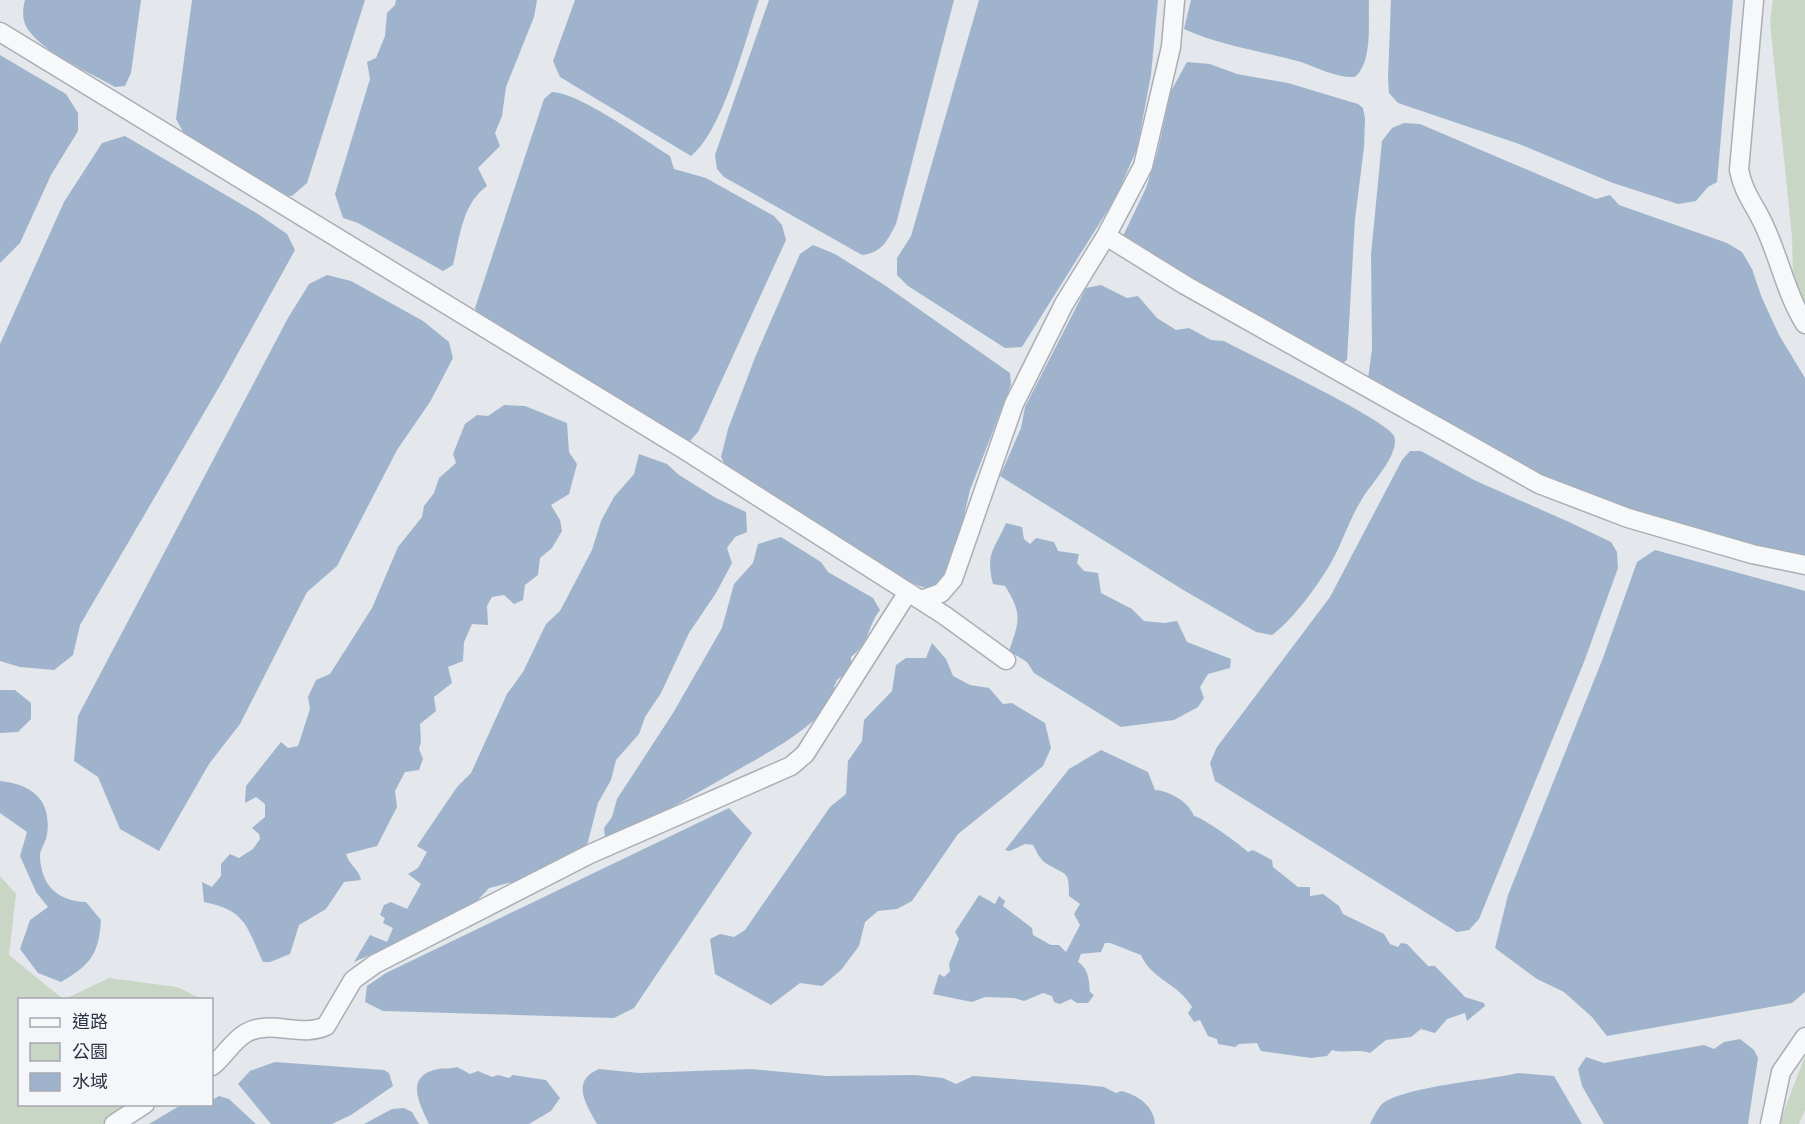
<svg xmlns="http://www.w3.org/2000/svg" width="1805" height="1124" font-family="Lato,'Noto Sans TC',sans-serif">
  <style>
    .green { fill: #c9d6c5 }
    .water { fill: #9fb4cc }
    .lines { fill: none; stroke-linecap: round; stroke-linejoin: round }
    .minor-casing { stroke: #a9aeb7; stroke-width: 21 }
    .minor { stroke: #f7f8fa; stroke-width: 18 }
  </style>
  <rect width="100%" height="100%" fill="#e4e7ec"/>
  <path class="green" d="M1773,0H1805V304L1793,280L1792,237L1770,22Z
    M0,876L16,894L9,955L63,999L20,1000V1104L141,1105L113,1124H0Z
    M109,978L177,987L202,999H65Z
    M1805,1056V1110L1799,1124H1779Z"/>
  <path class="water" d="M25,0H141L131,73L125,86L115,87C91,73 46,54 29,31C22,22 22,11 25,0Z
    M192,0H365L307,183L292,196L278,195L188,141L176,119Z
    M396,0H537L534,17L506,87L502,116L495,133L500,146L478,168L487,186C462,204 460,237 453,265L443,271L358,223L343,218L335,194L370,79L367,62L376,58L385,36L387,13L395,5Z
    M575,0H759C745,40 723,131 691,156L560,77L553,61Z
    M769,0H954L896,224C887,241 882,253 862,255L724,177L717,169L715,155Z
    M979,0H1158L1151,75L1137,149L1116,197L1022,347L1005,348L908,286L897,275V258L911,236Z
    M1191,0H1369C1368,22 1373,62 1355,77C1337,78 1318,68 1301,62C1262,51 1221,46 1184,29Z
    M1391,0H1733L1717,182L1708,187L1696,201L1678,204L1613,183L1519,144L1398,103L1389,93L1388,79Z
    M0,55L66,94L78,113V131L51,175L20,243L0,263Z
    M1187,62L1210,64L1237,74L1288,83L1358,104L1363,108L1365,119L1364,147L1355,219L1347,360L1337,368L1124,246L1123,236L1146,188L1157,154L1171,91Z
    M552,92C580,93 643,139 670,156L674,169L706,178L774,216L782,225L786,240L698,432L689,442L482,322L475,308L544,99Z
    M1404,123L1420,124L1596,199L1610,195L1619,205L1727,243L1742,252L1752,269L1762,298L1779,335L1805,378V563L1800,564L1549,483L1367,386L1372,349L1371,255L1382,141L1392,128Z
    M125,136L258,214L287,234L295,250L222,382L80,625L73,655L54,670L20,667L0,661V344L64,202L102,143Z
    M813,245L835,254L883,284L1010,373L1011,385L970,490L951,573L937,589L922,587L900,578L728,470L721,457L728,429L756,355L800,254Z
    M327,275L351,281L423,321L449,342L453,358L430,402L397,450L337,566L307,592L240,724L209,764L159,851L120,829L98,777L74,761L78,716L288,318L309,284Z
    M1101,285L1127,298L1138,296L1157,318L1176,330L1189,328L1211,340L1224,341C1248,354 1388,420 1394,436C1401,453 1370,485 1362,499C1350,518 1343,541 1332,561C1319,584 1293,620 1272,635L1256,632L1185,591L1000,476L1021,428L1025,407L1086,288Z
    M504,405L525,406L567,423L569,452L577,464L569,494L551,505L560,520L562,531L552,548L540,558L538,575L525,585L523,600L514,604L504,595L492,597L487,606L488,625L472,624L464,642L463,661L448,667L452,683L434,697L436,711L420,724L421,742L419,749L423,759L419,770L405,772L395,791L397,807L377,846L346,854C349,865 359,869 361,880L344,882L326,909L299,925L290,954L270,962H263C246,926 247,911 204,902L202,882L212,887L221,876V864L230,854L239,858L253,849L260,839L259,834L252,828L265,817V804L256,797L245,803L246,786L281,742L288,748L298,746L310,709L308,697L316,680L330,674L372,608L398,547L422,517L424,506L434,493L439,478L456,463L453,454L465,424L477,415L488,416Z
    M1410,451H1421L1474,480L1569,522L1611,542L1617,552L1618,568L1584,662L1479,919L1469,930L1457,932L1215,781L1210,763L1217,747L1330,597L1402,460Z
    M639,454L667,464L679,475L716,498L746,512L747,532L735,537L727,548L732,563L716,593L689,633L661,693L645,717L639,734L616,760L611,780L598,803L586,849L517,881L489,888L466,913L354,962L370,935L387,942L393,928L383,923L385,918L380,915L384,905L391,902L407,909L421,884L408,874L418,868L427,852L417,846L457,787L471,773L507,694L523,672L546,624L560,611L592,550L601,521L614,497L634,474Z
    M1006,523L1022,527L1024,539L1030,544L1036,538L1054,542L1058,551L1079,554L1077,563L1084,571L1098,573L1101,593L1132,609L1144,621L1164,623L1177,621L1187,642L1231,659L1230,668L1208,674L1200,687L1204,698L1198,707L1174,720L1121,727L1034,673L1027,662L1009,651C1019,622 1023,614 1005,586L993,584C985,553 995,549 1006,523Z
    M781,537L821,562L828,572L873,598L880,610C866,629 871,641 851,657V670L837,680L834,687L840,694C803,737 768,752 720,780C683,801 646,823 605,839L604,828L612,817L617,799L673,713L722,628L734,584L753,563L758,544Z
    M1655,550L1805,591V992L1792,1003L1607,1036L1592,1017L1564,992L1537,979L1495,948L1508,895L1603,658L1637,562Z
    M932,643L946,659L953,676L970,685L989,688L1003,704L1012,703L1045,723L1051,748L1043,766L958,834L912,901L897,909L878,911L865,922L859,946L841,970L822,986L800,983L771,1005L715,974L710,939L720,934L734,937L745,930L830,807L846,794L848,761L862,741L864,720L892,691L896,665L906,658H926Z
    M0,690H15L31,703V719L18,732L0,733Z
    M1101,750L1148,772L1155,790C1170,791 1189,802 1194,816C1202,817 1241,845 1248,852L1253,850L1272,860L1273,867L1298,887H1310V896L1323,894L1339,906L1343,914L1384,934L1390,944L1398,947L1401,943L1407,944L1428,966H1435L1465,997L1484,1003L1485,1006L1467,1021L1465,1013L1447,1019L1435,1033L1421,1029L1411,1037L1386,1040L1370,1053C1357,1048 1346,1054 1332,1050L1327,1056L1311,1058L1261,1051L1257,1043L1239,1044L1235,1047L1218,1044L1217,1039L1208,1036L1200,1020L1194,1022L1188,1013L1192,1007C1179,984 1151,979 1141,955L1110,943H1105L1101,952L1081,954L1078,962C1089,969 1089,981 1090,992L1094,995L1088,1003H1077L1071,999L1060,1004L1054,1002L1052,996L1043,993L1024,1001L1014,998L985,997L972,1002L933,994L939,974L944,977L950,971L949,964L959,939L955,932L979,895L995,904L999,896L1005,901L1003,906L1032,928L1033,935L1051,945H1059L1066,952L1080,925L1074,914L1080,904L1069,896C1069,870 1067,876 1047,864C1040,860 1037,852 1033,845L1025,844L1010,851L1005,850L1069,769Z
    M0,781C32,784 52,800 47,835C46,842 40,849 40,856C41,886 58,901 86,902L101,920C99,953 91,965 61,982L38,973L20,949L30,920L48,907L36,892L20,856L27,832L0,813Z
    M729,808L752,833L634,1008L614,1018L383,1011L365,1002L367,986L386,973Z
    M1740,1039L1754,1050L1758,1058L1748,1124H1604L1582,1086L1578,1069L1586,1057L1604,1063L1704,1045L1714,1049L1724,1042Z
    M275,1062L384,1070L389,1073L393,1086L351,1115L332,1124H271L238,1084L250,1071Z
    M457,1067L470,1074L478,1071L492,1077L498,1075L509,1078L513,1075L546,1080L560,1098L551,1111L529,1124H429C420,1105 405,1078 434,1070C442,1067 449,1070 457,1067Z
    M599,1069L639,1073L751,1069L827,1076L915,1075L943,1078L956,1084L973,1076L1086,1085L1104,1087L1116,1093L1121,1091C1138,1095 1154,1106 1155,1124H597C586,1104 570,1081 599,1069Z
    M1518,1073L1554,1076L1582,1124H1370C1373,1118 1377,1109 1382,1104C1405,1086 1485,1081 1518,1073Z
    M219,1096L229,1099L256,1124H149L181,1105L212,1104V1100Z
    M404,1108L412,1112L419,1124H364L392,1109Z"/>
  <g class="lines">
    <g class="minor-casing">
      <path id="minor" d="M1754,0L1739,170C1743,191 1753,203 1762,221C1779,255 1785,292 1805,324
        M0,32L685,450L944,615L1006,660
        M1106,236L1185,285L1539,484L1628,518L1752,554L1805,565
        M921,600L941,593L953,579L1014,404L1064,304L1106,236L1143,166L1171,47L1175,0
        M212,1066C224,1057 232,1041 246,1033C270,1019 301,1038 326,1026L353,980L375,964L590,854L791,766L805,754L908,592
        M114,1124L145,1104
        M1770,1124L1781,1072L1805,1037"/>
    </g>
    <use href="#minor" class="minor"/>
  </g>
  <rect x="18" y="998" width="195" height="108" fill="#f4f6f9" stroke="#a4a8b1" stroke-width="1.5"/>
  <rect x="30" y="1018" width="30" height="9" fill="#f7f8fa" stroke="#a4a8b1" stroke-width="1.5"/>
  <text x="72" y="1028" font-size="18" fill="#2b3445">道路</text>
  <rect x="30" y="1043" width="30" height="18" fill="#c9d6c5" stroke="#a4a8b1" stroke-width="1.5"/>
  <text x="72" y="1058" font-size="18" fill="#2b3445">公園</text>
  <rect x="30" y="1073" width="30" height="18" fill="#9fb4cc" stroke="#a4a8b1" stroke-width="1.5"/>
  <text x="72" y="1088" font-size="18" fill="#2b3445">水域</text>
</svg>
